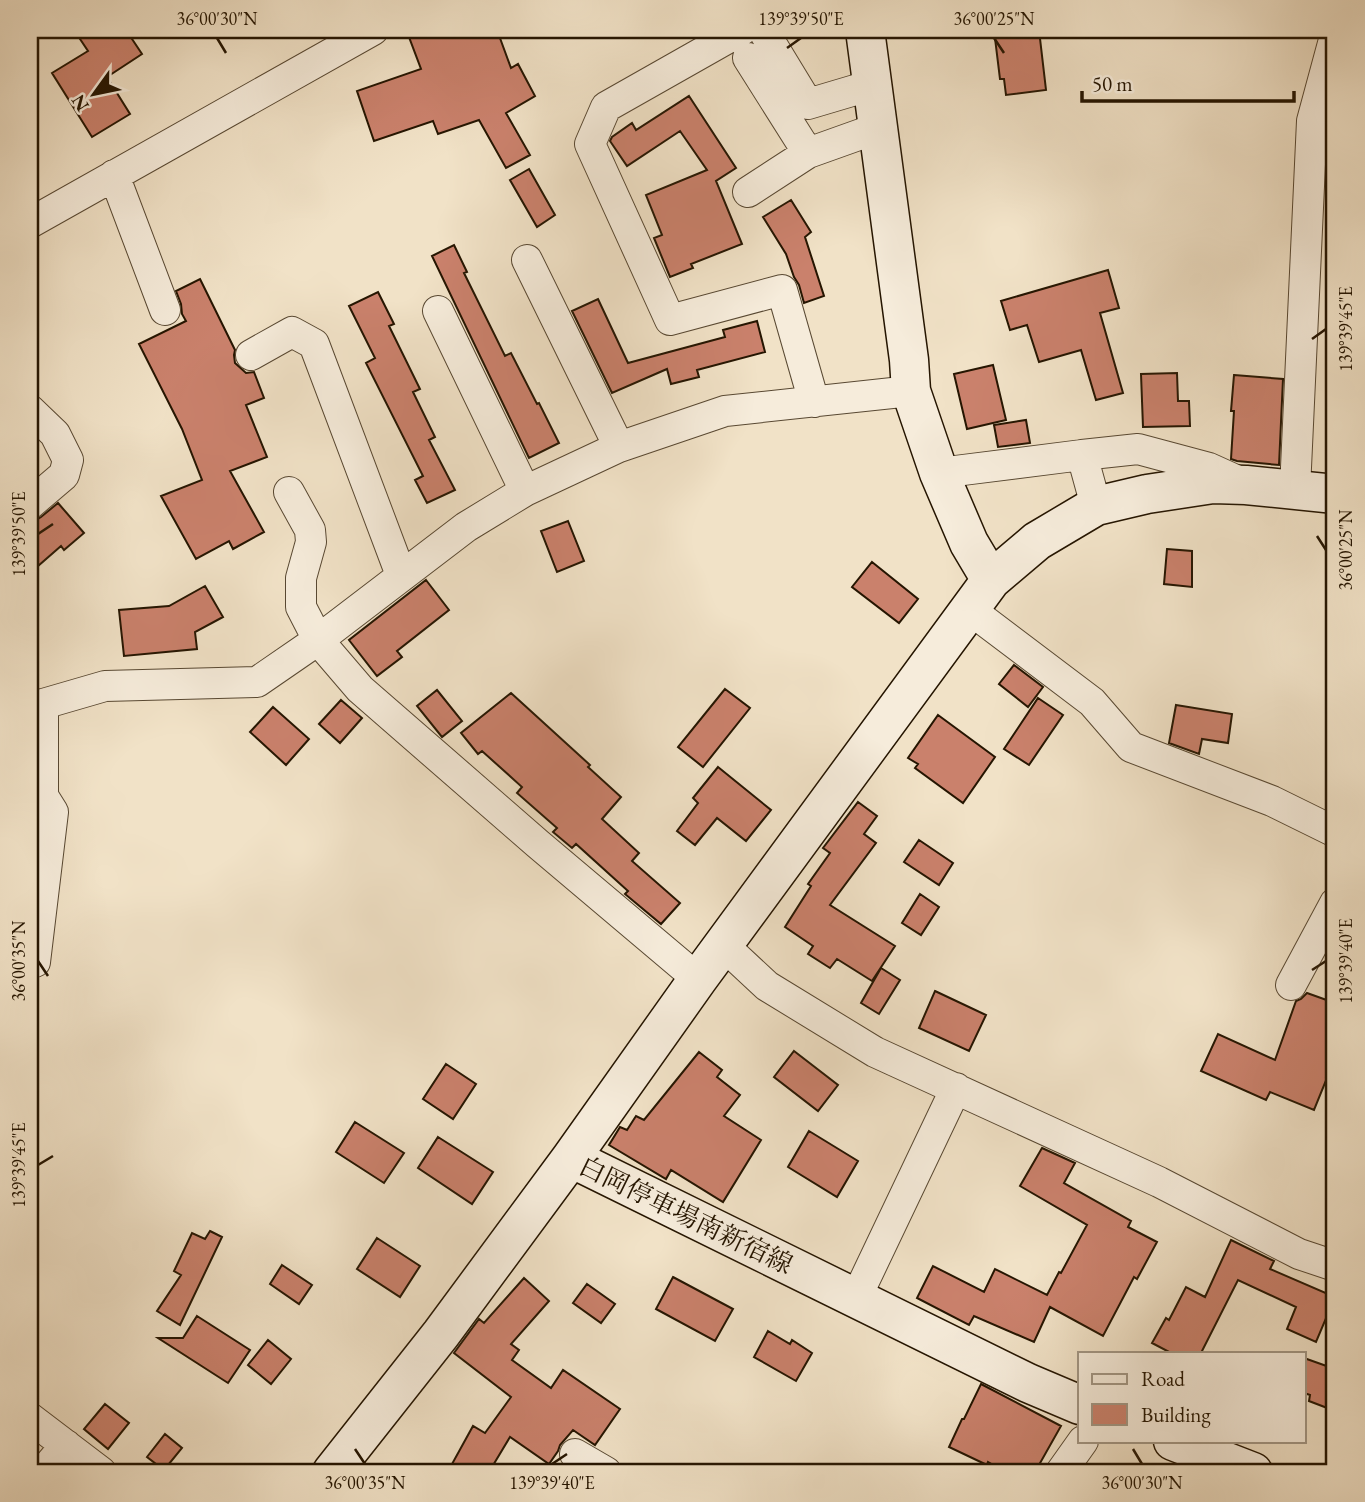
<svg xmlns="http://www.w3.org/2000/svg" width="1365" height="1502" font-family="'EB Garamond','Noto Serif JP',serif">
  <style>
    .building { fill: #ca816c; stroke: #251501; stroke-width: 2 }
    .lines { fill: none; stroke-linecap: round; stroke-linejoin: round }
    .street-casing { stroke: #584832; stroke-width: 32 }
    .secondary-casing { stroke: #251501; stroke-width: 41 }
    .street { stroke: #f6ecdb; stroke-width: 30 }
    .secondary { stroke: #f6ecdb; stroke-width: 38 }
    .ticks { fill: none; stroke: #251501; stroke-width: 2.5 }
    .labels { text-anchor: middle; stroke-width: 5; stroke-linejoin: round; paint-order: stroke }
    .street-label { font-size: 26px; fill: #251501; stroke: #f6ecdb }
    .neatline { fill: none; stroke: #251501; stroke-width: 2.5 }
    .ticks-label { font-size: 18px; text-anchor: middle; fill: #251501 }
  </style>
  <rect width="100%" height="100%" fill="#f1e2c7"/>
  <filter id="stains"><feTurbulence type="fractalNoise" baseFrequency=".00286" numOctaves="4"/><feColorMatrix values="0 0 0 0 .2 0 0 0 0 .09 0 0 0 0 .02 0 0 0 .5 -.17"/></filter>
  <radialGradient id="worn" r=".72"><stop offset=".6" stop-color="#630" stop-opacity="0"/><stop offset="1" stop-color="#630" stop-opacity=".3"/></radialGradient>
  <path class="building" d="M74,30H126L142,54L107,77L130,114L92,137L52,73L88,51Z
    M429,30H497L511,68L518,64L535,96L506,113L530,155L506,168L479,120L438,134L433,121L374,141L357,91L421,69L409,37Z
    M994,30H1039L1046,90L1006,95L1004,79H1000Z
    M689,96L736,168L716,181L742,244L691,264L693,268L670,277L654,238L662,235L646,195L707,170L680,131L627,166L610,141L612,137L632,123L636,130Z
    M529,169L555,215L537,227L510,180Z
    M791,200L811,232L805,237L824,296L804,303L799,285L794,277L786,254L763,217Z
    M454,245L467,272L464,273L505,356L511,353L537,404L539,403L559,443L529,458L432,256Z
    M1108,270L1119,308L1100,313L1123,393L1096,400L1081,350L1039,362L1027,325L1010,330L1001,301Z
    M200,279L235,350L234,355L235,363L246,373L254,372L264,398L246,405L267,457L230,471L264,532L233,549L229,541L196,559L161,496L202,480L182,429L139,344L186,321L182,314L181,304L176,291Z
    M378,292L394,324L389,326L420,389L413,392L435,437L429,440L455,490L427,503L415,480L423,476L366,363L375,358L349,306Z
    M598,299L628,363L725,337L723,330L757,321L765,352L697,370L699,377L671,384L667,369L612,393L572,311Z
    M993,365L1006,420L967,429L954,374Z
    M1177,373L1178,401H1189L1190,426L1143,427L1141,374Z
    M1234,375L1283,379L1279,465L1237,461L1231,459L1234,411H1231Z
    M1026,420L1030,443L998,447L994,425Z
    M58,503L84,533L64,550L61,546L30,573V524L41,517Z
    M568,521L584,561L557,572L541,531Z
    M1167,549L1192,551V587L1164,584Z
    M872,562L918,599L899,623L852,587Z
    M426,580L449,610L397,651L402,657L377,676L349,640Z
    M205,586L223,617L195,632L197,649L124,656L119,610L169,606Z
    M1014,665L1043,687L1028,707L999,684Z
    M725,689L750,708L703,767L678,747Z
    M437,690L462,721L442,737L417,706Z
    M511,693L590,765L588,767L621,797L602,819L639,853L632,861L680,903L661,924L625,894L628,891L576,844L572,848L553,832L557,828L517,793L522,787L482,751L478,754L461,733Z
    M1038,698L1063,715L1029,765L1004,749Z
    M341,700L362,718L340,743L319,724Z
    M1176,705L1232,714L1228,743L1202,739L1199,754L1169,743Z
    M273,707L309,739L286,765L250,732Z
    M938,715L995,757L963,803L915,768L918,764L908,758Z
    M718,767L771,810L746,841L717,818L695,845L677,831L698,803L693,798Z
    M858,802L877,816L864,834L876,843L830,905L895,946L872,981L837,959L830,968L808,954L813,946L785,927L811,886L808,884L830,853L823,848Z
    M919,840L953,863L939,885L904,862Z
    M920,894L939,907L921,935L902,923Z
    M881,968L900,980L879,1014L861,1003Z
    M935,991L986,1015L969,1051L919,1028Z
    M1307,993L1335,1003V1051L1326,1077L1327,1078L1314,1110L1270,1092L1266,1100L1201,1071L1218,1034L1275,1060L1296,1001L1301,999Z
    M794,1051L838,1085L818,1111L774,1077Z
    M699,1052L722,1070L717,1077L740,1095L724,1116L761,1140L723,1202L671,1170L666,1179L609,1145L620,1127L627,1130L636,1116L644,1120Z
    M446,1064L476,1084L453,1119L423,1099Z
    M355,1122L404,1153L384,1183L336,1152Z
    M809,1131L858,1161L837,1197L788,1167Z
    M438,1137L493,1172L472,1204L418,1168Z
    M1042,1148L1075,1163L1064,1183L1131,1221L1128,1227L1157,1242L1137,1279L1134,1277L1103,1336L1050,1307L1034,1342L974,1316L969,1325L917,1298L933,1266L984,1292L995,1269L1047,1295L1059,1272L1061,1273L1087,1225L1020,1186Z
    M210,1231L222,1237L180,1325L157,1311L181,1275L174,1271L192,1233L205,1239Z
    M377,1238L420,1266L400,1297L357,1269Z
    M1231,1240L1274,1261L1270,1269L1335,1297L1316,1342L1287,1329L1296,1307L1238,1280L1201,1353H1171L1152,1343L1166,1318L1169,1320L1186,1287L1205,1297Z
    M282,1265L312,1285L299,1304L270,1284Z
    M673,1277L733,1309L715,1341L656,1309Z
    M524,1278L549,1301L511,1344L519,1350L512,1360L551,1388L563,1370L620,1409L595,1445L573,1430L560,1445L558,1451L549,1464L510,1437L489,1472H467L452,1464L473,1426L485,1433L511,1397L454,1353L479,1319L484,1323Z
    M587,1284L615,1304L601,1323L573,1303Z
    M197,1316L250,1350L228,1383L158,1338H183Z
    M768,1331L790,1344L792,1340L812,1353L796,1381L754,1357Z
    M268,1340L291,1359L271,1384L248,1365Z
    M1304,1358L1335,1369V1411L1309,1401L1310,1395L1304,1393Z
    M981,1384L1061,1426L1035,1472H1005L988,1462L987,1465L949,1447L962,1419H964Z
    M105,1404L129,1423L108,1449L84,1429Z
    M165,1434L182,1448L164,1470L147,1457Z"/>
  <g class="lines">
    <g class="street-casing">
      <path id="street" d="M742,30L606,107L590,144L670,320L782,290L814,402
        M763,30L808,104L872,85
        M748,58L808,153
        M114,175L165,310
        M748,192L808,153L878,128
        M30,223L373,30
        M527,260L619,447
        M438,311L525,491
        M251,355L292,332L314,344L401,575
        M30,410L55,434L68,460L64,475L30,504
        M939,473L1082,455
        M1295,489L1312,121L1335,36
        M289,492L310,530L311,542L301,578V607L318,640L360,689L538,844L698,979
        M1096,506L1082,455L1138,449L1209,468L1240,482
        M969,609L1092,702L1131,747L1272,801L1335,832
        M30,710L43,704L105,686L257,682L318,640L466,527L525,491L619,447L725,411L911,391
        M723,945L767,986L875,1052L1159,1182L1299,1254L1335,1266
        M30,961L35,962L53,812L43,796V704
        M1291,985L1335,903
        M856,1298L956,1088
        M30,1418L101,1472
        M575,1454L606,1472
        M43,1472L66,1445
        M1061,1472L1083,1441"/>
    </g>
    <g class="secondary-casing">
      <path id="secondary" d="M865,30L909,360L911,391L939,473L969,543L991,580
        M571,1158L1028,1383L1080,1405
        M1173,1441L1253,1472
        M332,1472L441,1334L571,1158L698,979L991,580L1037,541L1096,506L1147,494L1213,484L1246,485L1335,494"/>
    </g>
    <use href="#street" class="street"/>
    <use href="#secondary" class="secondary"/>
  </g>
  <path class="ticks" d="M217,38L226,53M994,38L1004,53M787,48L801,38M1312,339L1326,329M38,534L53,524M1317,536L1326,550M38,961L48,976M1312,970L1326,961M38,1165L53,1156M355,1449L365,1464M1133,1449L1142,1464M552,1464L567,1454"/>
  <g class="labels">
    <g class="street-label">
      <text transform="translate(686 1215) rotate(26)" y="9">白岡停車場南新宿線</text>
    </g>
  </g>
  <rect width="1365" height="1502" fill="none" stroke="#f1e2c7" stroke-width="77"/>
  <rect x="1078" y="1352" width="228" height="91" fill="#f6ecdb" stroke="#a29684" stroke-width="2"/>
  <rect x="1092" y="1374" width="35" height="10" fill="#f6ecdb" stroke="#a29684" stroke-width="2"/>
  <text x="1141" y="1386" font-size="21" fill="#251501">Road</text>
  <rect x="1092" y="1404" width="35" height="21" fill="#ca816c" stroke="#a29684" stroke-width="2"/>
  <text x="1141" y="1422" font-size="21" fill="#251501">Building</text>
  <g transform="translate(94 94) rotate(237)" stroke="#f6ecdb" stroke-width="5" paint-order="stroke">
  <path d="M0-5L12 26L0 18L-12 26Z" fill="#251501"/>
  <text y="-10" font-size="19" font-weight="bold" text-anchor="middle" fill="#251501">N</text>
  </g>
  <path d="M1082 91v10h212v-10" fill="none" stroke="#251501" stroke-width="3.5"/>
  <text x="1092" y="91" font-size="21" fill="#251501" stroke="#f6ecdb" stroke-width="5" paint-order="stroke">50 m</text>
  <rect x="38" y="38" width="1288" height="1426" class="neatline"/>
  <g class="ticks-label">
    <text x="217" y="25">36°00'30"N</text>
    <text x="801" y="25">139°39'50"E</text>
    <text x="994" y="25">36°00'25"N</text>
    <text transform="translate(1346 329) rotate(-90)" y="6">139°39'45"E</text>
    <text transform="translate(19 534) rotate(-90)" y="6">139°39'50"E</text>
    <text transform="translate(1346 550) rotate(-90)" y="6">36°00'25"N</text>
    <text transform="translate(1346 961) rotate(-90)" y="6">139°39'40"E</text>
    <text transform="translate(19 961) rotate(-90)" y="6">36°00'35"N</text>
    <text transform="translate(19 1165) rotate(-90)" y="6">139°39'45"E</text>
    <text x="365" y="1489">36°00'35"N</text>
    <text x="552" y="1489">139°39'40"E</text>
    <text x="1142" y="1489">36°00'30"N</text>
  </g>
  <rect width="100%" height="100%" filter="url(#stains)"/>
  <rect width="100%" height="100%" fill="url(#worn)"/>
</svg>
